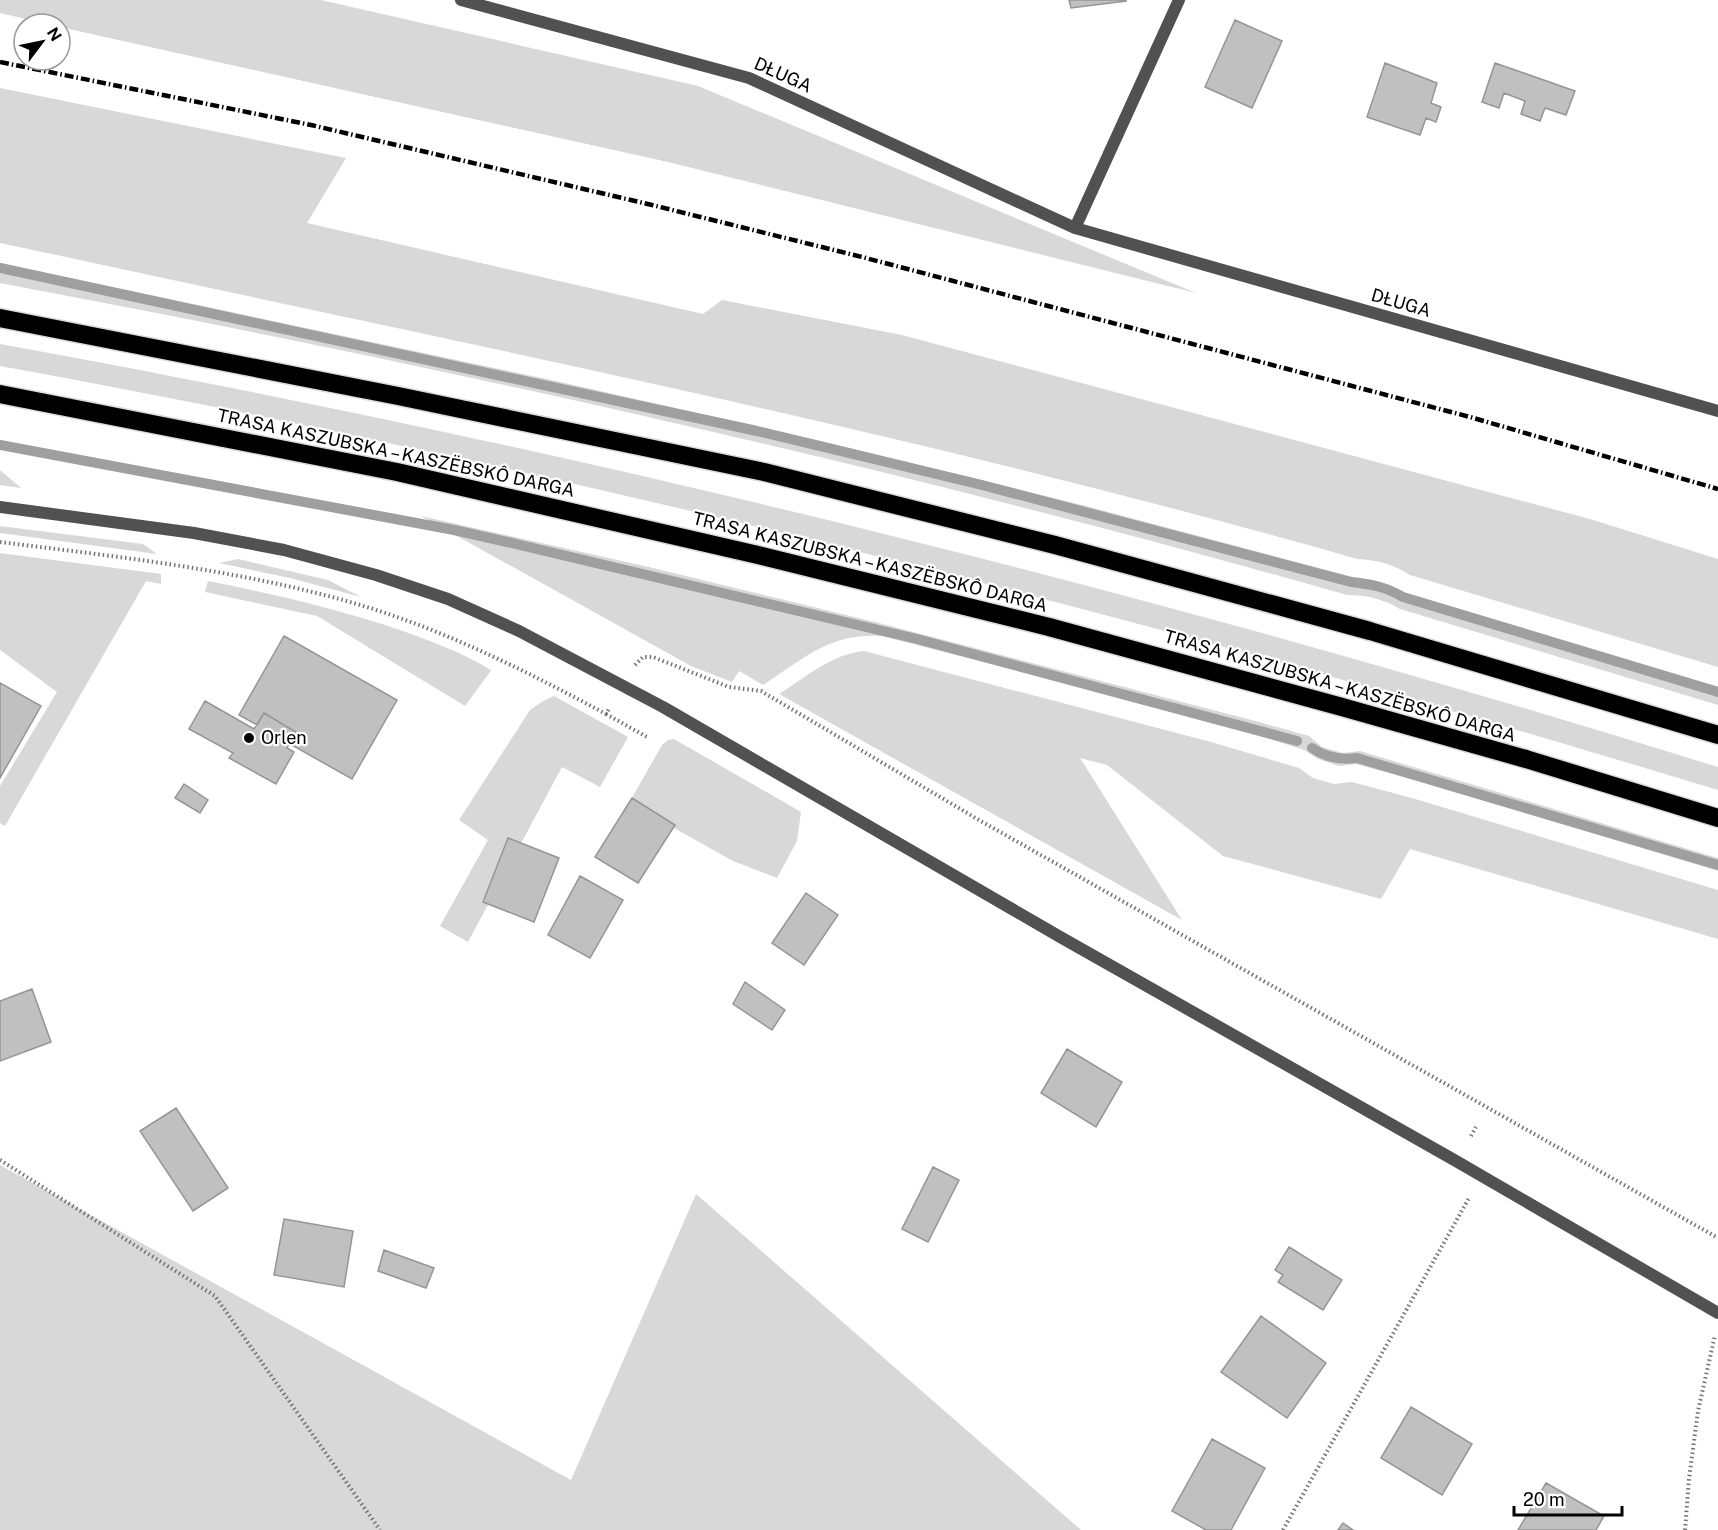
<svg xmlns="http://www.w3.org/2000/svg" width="1718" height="1530" font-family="'Public Sans',sans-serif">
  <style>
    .green { fill: #d8d8d8 }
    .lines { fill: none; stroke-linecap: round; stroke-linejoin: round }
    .stream { stroke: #9f9f9f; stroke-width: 10 }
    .building { fill: #c0c0c0; stroke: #959595; stroke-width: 1.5 }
    .motorway-casing { stroke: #dbdbdb; stroke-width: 21 }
    .path { stroke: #737373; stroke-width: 4; stroke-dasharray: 1.5 3; stroke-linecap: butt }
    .minor { stroke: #515151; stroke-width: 12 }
    .tertiary { stroke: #515151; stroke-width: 12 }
    .motorway { stroke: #000; stroke-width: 18 }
    .rail { stroke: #000; stroke-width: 4.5; stroke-dasharray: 9 3 1.5 3; stroke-linecap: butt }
    .poi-dot { fill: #000; stroke: #fff; stroke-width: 2 }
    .labels { text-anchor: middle; stroke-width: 4.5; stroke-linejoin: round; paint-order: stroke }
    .street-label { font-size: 18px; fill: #000; stroke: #fff }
    .poi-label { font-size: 18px; fill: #000; stroke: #fff; text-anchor: start }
  </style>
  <rect width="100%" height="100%" fill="#fff"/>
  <path class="green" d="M0,0H321L698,86L1196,293L668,162L60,27V24H47L0,13Z
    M0,88L346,158L307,223L703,314L722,300L902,335L1590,519L1718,559V667L1410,575C1393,564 1377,560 1357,559C1050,471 737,401 425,334C283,304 142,273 0,243Z
    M0,263L556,381L821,441L1086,506L1353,577C1372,579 1388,583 1405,593L1718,687V705L1400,609C1383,599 1367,595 1347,595C904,469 453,368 0,283Z
    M0,344C580,449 1155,592 1718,767V790C1153,618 581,472 0,366Z
    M0,470L21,488L0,485Z
    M421,516L653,568L875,622L1259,722L1309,736L1322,747L1343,753L1360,751L1718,858V871L1418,781L1356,764L1339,766L1318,759L1304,750L1261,736L1142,703L882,636C829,633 805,658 763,685L739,671L732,682L691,666Z
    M0,526L143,544L157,554L0,533Z
    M0,553L161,574V584L146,581L5,826L0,823V786L57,692L0,650Z
    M238,559L328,580L361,597L290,578L219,563Z
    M208,581C274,594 338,609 403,631C433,642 463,653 491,670L490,672L465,706L317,616L205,592Z
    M864,651L1211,742L1299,768L1313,778L1334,784L1352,782L1412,798L1718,890V939L1410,849L1381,899L1223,856L1107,765L1080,758L1182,920L779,694C806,677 832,654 864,651Z
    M554,696L628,737L600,787L562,767L468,942L440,926L488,840L459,820L530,710L543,701Z
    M674,739L801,812L797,841L777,878L733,861L629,803L662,745L668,740Z
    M0,1165L571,1480L696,1194L1081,1530H0Z"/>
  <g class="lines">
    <path class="stream" d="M0,268L757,431L982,485L1351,582C1371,584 1386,587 1403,597L1718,692
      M0,445L454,530L507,542L917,639L1297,741
      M1312,748C1326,758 1341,760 1357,758L1718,865"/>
  </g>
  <path class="building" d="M1069,0H1126V1L1071,8Z
    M1235,20L1282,41L1252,108L1205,87Z
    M1385,63L1437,83L1431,103L1441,107L1436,122L1426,118L1420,135L1367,117Z
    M1495,63L1575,91L1566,115L1545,108L1540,121L1521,114L1525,101L1504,93L1499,108L1482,102Z
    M284,636L397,700L352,779L290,744L296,732L264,713L257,725L239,715Z
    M0,683L41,706L0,778Z
    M205,701L254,729L264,713L296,732L287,748L294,752L276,784L229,758L233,753L189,729Z
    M184,784L208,800L200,813L175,798Z
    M632,798L675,825L638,883L595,857Z
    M508,838L559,858L534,922L483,902Z
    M580,876L623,900L590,958L548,935Z
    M806,893L838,915L804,965L772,943Z
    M745,982L785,1010L772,1030L733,1004Z
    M32,989L51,1042L0,1061V1001Z
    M1067,1049L1122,1082L1096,1127L1041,1093Z
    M176,1108L228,1188L193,1211L140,1131Z
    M933,1167L959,1180L928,1242L902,1229Z
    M284,1219L353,1231L344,1287L274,1275Z
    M1289,1247L1342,1280L1323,1310L1278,1282L1283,1275L1275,1270Z
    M384,1250L434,1268L426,1288L378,1271Z
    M1261,1316L1326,1363L1287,1418L1221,1372Z
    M1411,1407L1472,1444L1442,1495L1381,1458Z
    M1212,1439L1265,1468L1231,1530H1206L1172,1511Z
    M1546,1483L1604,1516L1596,1530H1518Z
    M1343,1523L1353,1530H1338Z"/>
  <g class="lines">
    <g class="motorway-casing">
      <path id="motorway" d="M0,318L398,396L764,472L1055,545L1370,631L1718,735
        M0,394L397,472L758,555L1049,627L1342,707L1526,759L1718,818"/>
    </g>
    <path class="path" d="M0,542C120,557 241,570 357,604C445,630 526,671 606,714L610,707
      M635,665L643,657H653L729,687L761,691L979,820L1718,1238
      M606,714L647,737
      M1471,1136L1476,1127
      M0,1160L215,1296L380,1530
      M1283,1530L1469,1198
      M1685,1530L1689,1479L1698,1411L1715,1335"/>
    <path class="minor" d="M461,0L749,78L1075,228L1718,411
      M1075,228L1179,0"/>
    <path class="tertiary" d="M0,507L194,533L284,550L376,575L448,599L519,631L663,707L1062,938L1456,1161L1718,1313"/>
    <use href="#motorway" class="motorway"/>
    <path class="rail" d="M0,62L311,125L652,205L862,257L1470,417L1718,489"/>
  </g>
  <circle class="poi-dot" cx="249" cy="738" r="6"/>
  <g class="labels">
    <g class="street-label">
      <text transform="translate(783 75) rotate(24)" y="6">DŁUGA</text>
      <text transform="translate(1401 303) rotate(16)" y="6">DŁUGA</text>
      <text transform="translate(396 453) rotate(12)" y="6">TRASA KASZUBSKA – KASZËBSKÔ DARGA</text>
      <text transform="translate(870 562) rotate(14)" y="6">TRASA KASZUBSKA – KASZËBSKÔ DARGA</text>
      <text transform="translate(1340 686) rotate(16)" y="6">TRASA KASZUBSKA – KASZËBSKÔ DARGA</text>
    </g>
    <g class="poi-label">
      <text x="261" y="744">Orlen</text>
    </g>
  </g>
  <g transform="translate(42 42) rotate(58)"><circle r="28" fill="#ffffff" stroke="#999999" stroke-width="1.5"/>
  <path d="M0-4.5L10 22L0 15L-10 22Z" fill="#000000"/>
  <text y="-9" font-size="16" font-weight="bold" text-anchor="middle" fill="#000000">N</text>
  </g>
  <path d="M1514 1506v9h108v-9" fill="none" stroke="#000000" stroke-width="3"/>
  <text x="1523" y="1506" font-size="18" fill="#000000" stroke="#ffffff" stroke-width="4.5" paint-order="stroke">20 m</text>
</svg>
